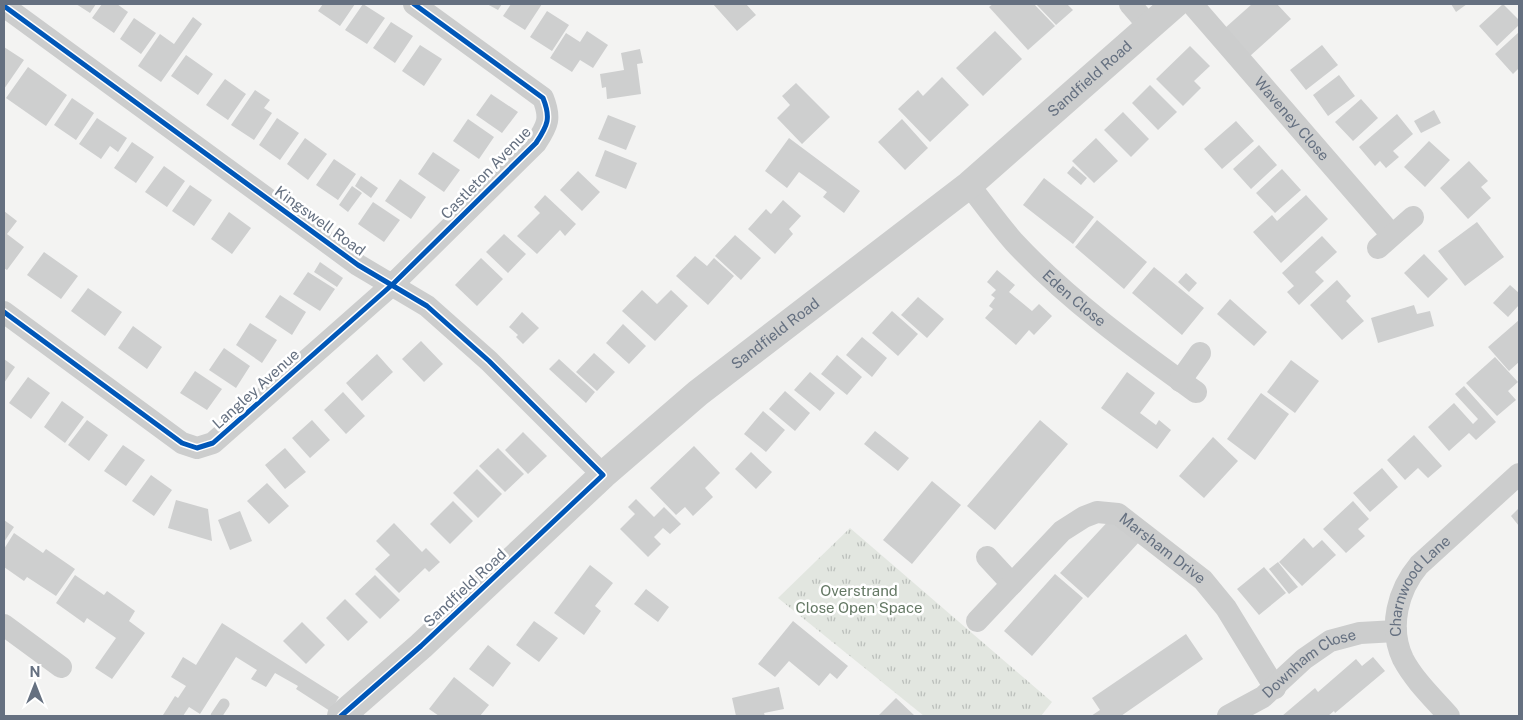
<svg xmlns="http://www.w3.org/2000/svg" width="1523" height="720" font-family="'Public Sans',sans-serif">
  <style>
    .park { fill: url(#park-tufts) }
    .building { fill: #cecfcf }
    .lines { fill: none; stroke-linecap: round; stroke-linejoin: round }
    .service { stroke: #cccdcd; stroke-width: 11 }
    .minor { stroke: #cccdcd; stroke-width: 22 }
    .tertiary { stroke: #cccdcd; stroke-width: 28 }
    .cycleway-casing { stroke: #fff; stroke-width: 8 }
    .cycleway { stroke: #0057b8; stroke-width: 5 }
    .labels { text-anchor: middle; stroke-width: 5; stroke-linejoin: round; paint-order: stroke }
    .street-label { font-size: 15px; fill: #657080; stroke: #fff }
    .park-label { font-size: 15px; fill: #647864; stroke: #fff }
  </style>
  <defs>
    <pattern id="park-tufts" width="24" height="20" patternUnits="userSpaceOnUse" patternTransform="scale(1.25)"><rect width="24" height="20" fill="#e2e6e0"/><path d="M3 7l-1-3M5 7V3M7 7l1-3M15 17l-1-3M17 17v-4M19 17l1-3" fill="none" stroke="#bbbfbb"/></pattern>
  </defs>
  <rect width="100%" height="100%" fill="#f3f3f2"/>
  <path class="park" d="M850,528L1052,702L1041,716H924L778,598Z"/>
  <path class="building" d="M76,4H96L90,13Z
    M102,4H117L128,12L114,33L92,18Z
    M323,4H355L340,26L318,11Z
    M363,4L385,18L367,44L345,30Z
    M487,4H502L498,10Z
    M511,4H542L525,30L503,16Z
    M713,4H746L756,15L737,31Z
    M993,4H1034L1055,26L1028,50L989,7Z
    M1036,4H1067L1073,10L1056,25Z
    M1252,4H1277L1291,19L1250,56L1225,28Z
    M1451,4H1467L1456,12Z
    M1503,4L1519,20V25L1497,46L1479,26Z
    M547,11L569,25L552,51L530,37Z
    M193,17L202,24L161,82L138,66L160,34L174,44Z
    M134,18L156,33L141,54L120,39Z
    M391,22L413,36L395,63L373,48Z
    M587,31L608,45L593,68L580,60L572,72L550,58L566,33L580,42Z
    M995,31L1022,59L983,96L956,68Z
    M1519,32V68L1513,74L1495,54Z
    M420,45L442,59L424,86L402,71Z
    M1322,45L1338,65L1306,90L1290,70Z
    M1190,46L1210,66L1194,81L1201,88L1183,106L1156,79Z
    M4,47L24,60L4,89Z
    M640,49L643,63L637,64L641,94L607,99L606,87L602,88L600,74L624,70L621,53Z
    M186,55L213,74L198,95L171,76Z
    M28,67L67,95L46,126L6,98Z
    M1339,75L1355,96L1328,116L1313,95Z
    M942,77L969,105L930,142L898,109L918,90L923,96Z
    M225,79L246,94L228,120L206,105Z
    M796,83L830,117L802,144L777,118L790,105L782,96Z
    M1150,85L1177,112L1158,130L1132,103Z
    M255,90L270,100L264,108L272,113L254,140L231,125Z
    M491,94L518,112L502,133L476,115Z
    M72,98L94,113L76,140L54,125Z
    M1361,99L1378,118L1353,141L1335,122Z
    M1434,110L1441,123L1421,133L1414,121Z
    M1123,112L1149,139L1131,157L1104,130Z
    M1397,114L1413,134L1393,151L1399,157L1386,168L1380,161L1375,166L1359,147Z
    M608,115L636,126L626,150L598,139Z
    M97,118L127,138L118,152L110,146L101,159L79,144Z
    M277,118L299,133L280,160L259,145Z
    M468,119L494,137L479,159L453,141Z
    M902,119L928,148L905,170L878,142Z
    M1236,121L1254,141L1222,169L1204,149Z
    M305,138L327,154L308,180L287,164Z
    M789,138L860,191L844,213L823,197L827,192L799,172L787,188L765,171Z
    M1096,138L1118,161L1094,183L1072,161Z
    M1429,141L1450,160L1425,187L1404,167Z
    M132,142L154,157L136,183L114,168Z
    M1259,145L1277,165L1251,189L1233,169Z
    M605,150L637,163L626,189L595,176Z
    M433,152L460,170L444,192L418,174Z
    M334,159L356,174L338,200L316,185Z
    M1469,161L1488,181L1481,187L1491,198L1468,219L1440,188Z
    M164,166L185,181L167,207L145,192Z
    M1073,166L1087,178L1081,185L1067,173Z
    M1282,169L1301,190L1275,213L1256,193Z
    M578,171L600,192L582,211L560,190Z
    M361,176L378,188L371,198L355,186Z
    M1044,178L1094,217L1073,244L1023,205Z
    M400,179L426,197L411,219L385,201Z
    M190,185L212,200L194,226L172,211Z
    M352,186L362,193L348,212L339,205Z
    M545,195L576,224L565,236L560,230L537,254L517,236L540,213L534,207Z
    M1306,195L1328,219L1281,263L1253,232L1272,215L1277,221Z
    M783,200L801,216L789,229L793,234L775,254L748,229L766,209L771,214Z
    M373,202L400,220L384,242L358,224Z
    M4,211L17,221L7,234L24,247L7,270L4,268Z
    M229,212L251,228L232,254L211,239Z
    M1097,220L1147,262L1124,289L1075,247Z
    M1477,222L1504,257L1465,286L1438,251Z
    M504,234L526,254L508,273L486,252Z
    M735,235L761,258L741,280L715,256Z
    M1322,236L1337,252L1315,272L1324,281L1299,305L1287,292L1294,286L1282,273Z
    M44,252L78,276L61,299L27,275Z
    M1424,254L1448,279L1428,298L1404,273Z
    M695,256L707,266L714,258L734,276L708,305L676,276Z
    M481,258L503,279L477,306L455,285Z
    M320,262L343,278L337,287L314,272Z
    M1154,267L1204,308L1182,335L1132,293Z
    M997,270L1015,285L1009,292L1032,311L1039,304L1052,316L1034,335L1029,330L1016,345L985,318L993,309L989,306L995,298L991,295L996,290L987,282Z
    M308,272L335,289L320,311L293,294Z
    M1186,273L1197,283L1189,292L1178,282Z
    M1337,280L1351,296L1346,301L1364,321L1342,340L1310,305Z
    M1510,285L1519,293V305L1508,317L1493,303Z
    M88,288L122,312L105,336L71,311Z
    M642,290L657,304L671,290L688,306L655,341L622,311Z
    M280,295L306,312L292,335L265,317Z
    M918,297L944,319L927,338L901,315Z
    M1230,299L1267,332L1254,346L1217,314Z
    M1414,305L1417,314L1430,311L1434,326L1378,343L1371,318Z
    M892,311L918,334L898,356L872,333Z
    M522,312L539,328L523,344L516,337L518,335L509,327Z
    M1519,320V362L1509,371L1488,347Z
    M250,323L277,340L262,363L236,345Z
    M623,324L646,346L629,364L606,343Z
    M133,326L162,347L147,369L118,348Z
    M862,337L887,358L872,377L846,355Z
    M421,341L443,364L424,382L402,359Z
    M224,348L250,366L236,388L209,370Z
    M594,353L615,372L597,391L576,372Z
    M377,354L393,372L362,401L346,383Z
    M837,355L862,377L847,395L821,374Z
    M1495,357L1518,382L1508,391L1516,400L1497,416L1466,383Z
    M4,359L15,367L4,383Z
    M559,359L595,392L586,403L549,369Z
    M1291,360L1319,381L1295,413L1267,392Z
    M195,371L222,389L207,410L180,393Z
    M810,372L835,393L820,411L794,390Z
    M1127,372L1155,393L1140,413L1156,425L1159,420L1171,430L1157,449L1101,408Z
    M28,377L50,393L31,419L9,403Z
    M1464,386L1496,422L1476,440L1469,433L1449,451L1428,427L1454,403L1473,424L1478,419L1455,394Z
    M785,391L810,413L795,431L769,409Z
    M343,392L365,416L346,434L324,410Z
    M1261,393L1289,414L1255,460L1227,439Z
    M62,401L84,417L65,443L44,427Z
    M763,411L785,430L766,452L744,434Z
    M87,420L108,435L89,461L68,445Z
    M312,420L330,440L310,458L292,438Z
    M1040,420L1068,444L995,530L967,506Z
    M875,431L909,458L898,471L864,444Z
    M523,432L547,456L528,474L505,450Z
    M1414,435L1442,466L1428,478L1418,468L1405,480L1387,460Z
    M1213,437L1238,461L1204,498L1179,476Z
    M123,445L145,460L126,486L104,471Z
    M694,446L720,473L705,488L713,497L693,516L685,507L676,515L650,488Z
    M285,448L306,472L285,489L265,465Z
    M498,448L524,474L505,492L479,466Z
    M751,452L772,472L756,489L735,469Z
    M1382,468L1398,487L1370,512L1353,493Z
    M477,469L502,494L478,518L453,493Z
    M151,475L172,490L154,516L132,501Z
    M932,481L961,505L912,564L883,540Z
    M267,483L289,506L269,524L247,501Z
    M636,499L654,517L664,507L681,524L670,534L663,528L654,537L661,544L648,557L620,529L635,514L628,507Z
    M176,500L208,509L212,541L168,528Z
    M453,501L473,521L450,544L430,524Z
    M1353,501L1369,519L1358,529L1365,536L1346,553L1323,529Z
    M1519,508V526L1511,516Z
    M240,511L252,541L230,550L218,520Z
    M1113,516L1140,541L1088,598L1060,573Z
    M4,520L14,527L4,542Z
    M394,523L422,552L426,548L440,562L429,572L425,568L399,593L375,569L390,555L376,541Z
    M14,533L43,553L46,549L75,569L56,596L27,577L24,581L4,567V549Z
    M1304,538L1313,548L1322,540L1336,555L1302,586L1279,562Z
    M1278,562L1298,587L1289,594L1269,569Z
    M590,565L613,583L595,606L601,611L584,635L554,613Z
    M1264,567L1286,593L1259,615L1237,589Z
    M1055,574L1083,598L1032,656L1004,631Z
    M75,575L104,595L107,591L135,611L129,621L145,633L112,679L95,668L116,638L87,618L84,623L56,603Z
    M375,575L400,600L380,619L355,594Z
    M646,589L669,607L658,622L634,604Z
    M345,599L368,622L348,641L326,618Z
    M534,621L558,638L539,662L516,645Z
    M793,621L848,666L837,679L830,673L819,686L789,661L775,677L758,664Z
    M302,622L325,645L306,664L283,641Z
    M222,623L339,697L330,711L296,689L298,686L275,673L266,687L251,679L257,670L236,657L200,714L189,707L183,716L163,715L175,696L178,698L186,686L171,677L183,657L196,665Z
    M1186,634L1203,659L1121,716H1091L1100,710L1092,698Z
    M488,645L511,663L493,687L469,669Z
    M1373,657L1385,671L1335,713L1334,711L1328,716H1282L1315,688L1318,692L1356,659L1362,666Z
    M454,677L489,705L480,716H439L429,709Z
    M779,687L784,709L764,713L765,716H736L732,698Z
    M896,698L915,716H878Z"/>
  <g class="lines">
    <path class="service" d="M216,716L224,704"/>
    <g class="minor">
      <path d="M1130,4L1149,26"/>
      <path id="s1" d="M1192,4L1392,235"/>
      <path d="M4,6L358,265L427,306L489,361L603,475"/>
      <path id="s2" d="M969,185C984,204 998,224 1014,242C1068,300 1132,346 1196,392"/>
      <path d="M1378,248L1413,217"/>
      <path d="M4,312L182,443L197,448L213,443L393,284L536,143C548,125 551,118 543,98L414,4"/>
      <path d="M1180,381L1200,353"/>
      <path d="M987,557L1012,584"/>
      <path id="s3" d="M977,621L1062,531L1084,517L1097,512L1118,514L1203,580L1226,608L1275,688"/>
      <path d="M4,625L61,667"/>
      <path id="s4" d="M1228,716L1263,697L1304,659L1330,641L1360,633L1396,631"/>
      <path id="s5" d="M1449,716C1433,698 1414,680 1403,659C1388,627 1398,590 1419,565L1519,474"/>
    </g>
    <path class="tertiary" id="s6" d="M341,716L421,646L603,475L698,393L969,185L1175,4"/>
    <g class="cycleway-casing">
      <path id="cycleway" d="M4,6L358,265L427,306L489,361L603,475L421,646L341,716
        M4,312L182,443L197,448L213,443L393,284L536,143C548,125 551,118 543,98L414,4"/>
    </g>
    <use href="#cycleway" class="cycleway"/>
  </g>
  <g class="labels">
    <g class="street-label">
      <text dy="5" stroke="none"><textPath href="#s6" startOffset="984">Sandfield Road</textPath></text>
      <text dy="5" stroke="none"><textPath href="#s1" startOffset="152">Waveney Close</textPath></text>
      <text transform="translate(486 173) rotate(-46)" y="5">Castleton Avenue</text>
      <text transform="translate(320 221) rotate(36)" y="5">Kingswell Road</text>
      <text dy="5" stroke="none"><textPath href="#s2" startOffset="155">Eden Close</textPath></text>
      <text dy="5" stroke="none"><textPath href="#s6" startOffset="579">Sandfield Road</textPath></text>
      <text transform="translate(256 389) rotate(-42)" y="5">Langley Avenue</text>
      <text dy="5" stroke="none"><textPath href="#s3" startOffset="241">Marsham Drive</textPath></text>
      <text transform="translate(465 588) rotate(-43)" y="5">Sandfield Road</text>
      <text dy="5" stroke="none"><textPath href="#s5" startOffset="155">Charnwood Lane</textPath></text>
      <text dy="5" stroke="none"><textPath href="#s4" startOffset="98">Downham Close</textPath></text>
    </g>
    <g class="park-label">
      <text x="859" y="596">Overstrand<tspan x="859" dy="17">Close Open Space</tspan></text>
    </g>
  </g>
  <rect width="1523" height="720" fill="none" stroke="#657080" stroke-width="10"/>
  <g transform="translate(35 685)" stroke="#ffffff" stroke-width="4" paint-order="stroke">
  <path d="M0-4L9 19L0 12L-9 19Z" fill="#657080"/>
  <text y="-8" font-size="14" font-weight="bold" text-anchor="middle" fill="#657080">N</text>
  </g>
</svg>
